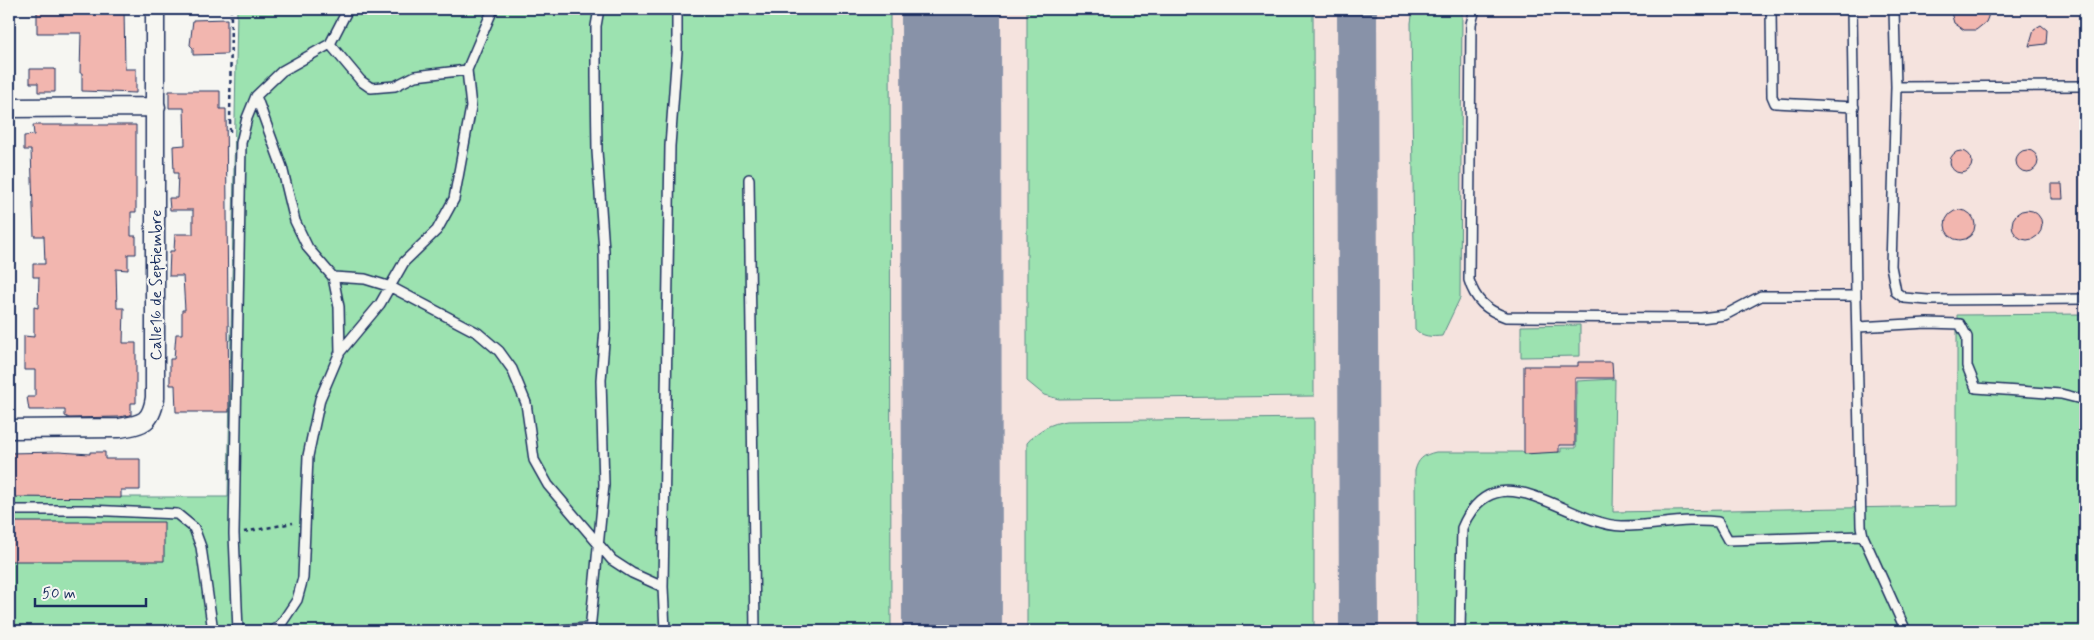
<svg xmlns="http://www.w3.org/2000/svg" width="2094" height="640" font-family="Mynerve,sans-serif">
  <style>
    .built { fill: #f5e3de }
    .green { fill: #9ce2b0; stroke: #5c8887 }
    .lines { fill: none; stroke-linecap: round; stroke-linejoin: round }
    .taxiway { stroke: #8892a8; stroke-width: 40 }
    .runway { stroke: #8892a8; stroke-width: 100 }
    .building { fill: #f2b6af; stroke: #1b2f5e }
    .lane-casing { stroke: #1b2f5e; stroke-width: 12 }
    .street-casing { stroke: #1b2f5e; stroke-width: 21 }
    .path { stroke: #1b2f5e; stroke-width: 2.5; stroke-dasharray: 4 4; stroke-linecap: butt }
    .lane { stroke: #f6f6f2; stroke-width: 9 }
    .street { stroke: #f6f6f2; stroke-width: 18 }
    .labels { text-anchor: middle; stroke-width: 4.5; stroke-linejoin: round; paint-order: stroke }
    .street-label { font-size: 16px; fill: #1b2f5e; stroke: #f6f6f2 }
  </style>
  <rect width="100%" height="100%" fill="#f6f6f2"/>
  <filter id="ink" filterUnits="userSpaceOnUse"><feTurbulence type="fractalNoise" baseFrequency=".02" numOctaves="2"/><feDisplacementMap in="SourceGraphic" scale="10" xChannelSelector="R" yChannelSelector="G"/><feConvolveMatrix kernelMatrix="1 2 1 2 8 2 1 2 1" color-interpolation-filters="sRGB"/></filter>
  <g filter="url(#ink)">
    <path class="built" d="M237,9H2085V631H228V497Z"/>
    <path class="green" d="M237,9H890L891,631H9V497H228Z
      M1027,9H1313L1314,396L1059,399L1044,395L1027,381Z
      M1413,9H1462L1460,298L1442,336C1432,337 1422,337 1415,329L1411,23Z
      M2085,314V631H1416L1415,471C1418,459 1423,455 1436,452H1561V448H1576L1577,381L1615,379L1613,512L1957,506V315Z
      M1580,325V356L1521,357V326Z
      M1314,418V631H1027V443C1038,430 1051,423 1067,421Z"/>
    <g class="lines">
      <path class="taxiway" d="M1357,9L1359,631
        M951,20V9"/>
      <path class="runway" d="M951,9L952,631"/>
    </g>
    <path class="building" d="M37,9H124L125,69H136V93L82,91V73H80L81,33H37Z
      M1950,9H1989L1988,17L1986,22L1976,30H1964L1954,23Z
      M227,19V54L193,55V48L190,45L193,20Z
      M2041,25L2047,30L2046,44L2029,46L2034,29Z
      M30,69H55V92H38V83H30Z
      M169,91H220V109H226L229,412H176L175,385H170V359H174L176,334H182V310H185L183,276H169L170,251H174L175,234H193V210H170L169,198H177L178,173H174L173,146L185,145L184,108H169Z
      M33,125H136V212H131V236H136V254H128V270L116,269L117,308H124L123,343H136V403H131V415L119,417L69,418L65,416V410H29L27,397H35V370H24V336L34,337V307L38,308L39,277H33V264H45L44,236H34L31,150H24V136L34,135Z
      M2016 161a11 11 0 1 1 22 0a11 11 0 1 1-22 0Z
      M1950 162a11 11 0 1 1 22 0a11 11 0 1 1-22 0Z
      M2051,184H2062L2063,199H2051Z
      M2012 225a15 15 0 1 1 30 0a15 15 0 1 1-30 0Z
      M1945 225a15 15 0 1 1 30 0a15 15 0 1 1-30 0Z
      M1578,362H1612L1613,378H1575V445H1559V452L1524,454V366H1578Z
      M59,452L90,454V452H105V459H140V490H121V498L9,497V453Z
      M9,522H164V561H9Z"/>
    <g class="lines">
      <g class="lane-casing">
        <path id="lane" d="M1475,9L1471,24L1469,280C1475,300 1486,310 1506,317L1701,318L1725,315L1761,296H1856L1852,9
          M1771,9L1772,96L1775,103L1854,107
          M1894,9L1896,87L1891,266L1896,292L1904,298L1928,300L2085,299
          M330,44L361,81L371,88L395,86L415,76L467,70
          M1896,87L2085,86
          M749,179L755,631
          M333,277L365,279L391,287L478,333L499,351L512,369L526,403L534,460L548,485L612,560L632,573L663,587L665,631
          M1856,296L1861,526L1863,536L1906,631
          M1858,327L1927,323L1960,324L1967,337V366L1976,388L2061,394L2085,400
          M340,352L339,307L333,277L308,248L295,221L282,167L256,96L282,71L330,44L348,9
          M9,510H88L177,514L194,528L201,547L213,631
          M663,587L670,146L677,51V9
          M238,631L234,534L241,143L247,118L256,96
          M273,631L281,624L297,600L303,578L308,456L320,399L340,352L380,304L404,262L437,230L454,199L471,107L467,70L493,9
          M541,631L590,628
          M590,631L604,485L601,380L605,329L604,251L597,151L596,76V26L599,9
          M1460,631L1462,528C1496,447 1567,525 1622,526C1654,526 1686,518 1718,522L1728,540L1863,536"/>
      </g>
      <g class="street-casing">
        <path id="street" d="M9,108L156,107
          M9,429L120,428C144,424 151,422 155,398V9"/>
      </g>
      <path class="path" d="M230,132L231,9
        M244,532L293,523"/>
      <use href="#lane" class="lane"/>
      <use href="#street" class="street"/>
    </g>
  </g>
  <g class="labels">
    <g class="street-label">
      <text transform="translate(155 285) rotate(-90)" y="6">Calle16 de Septiembre</text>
    </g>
  </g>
  <rect width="2094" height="640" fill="none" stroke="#f6f6f2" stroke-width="30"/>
  <rect x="15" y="15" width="2064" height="610" fill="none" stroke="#1b2f5e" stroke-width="2" filter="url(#ink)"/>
  <path d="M35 598v8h111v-8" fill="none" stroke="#1b2f5e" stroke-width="2.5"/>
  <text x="42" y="598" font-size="15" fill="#1b2f5e" stroke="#f6f6f2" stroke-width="4" paint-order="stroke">50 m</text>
</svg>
